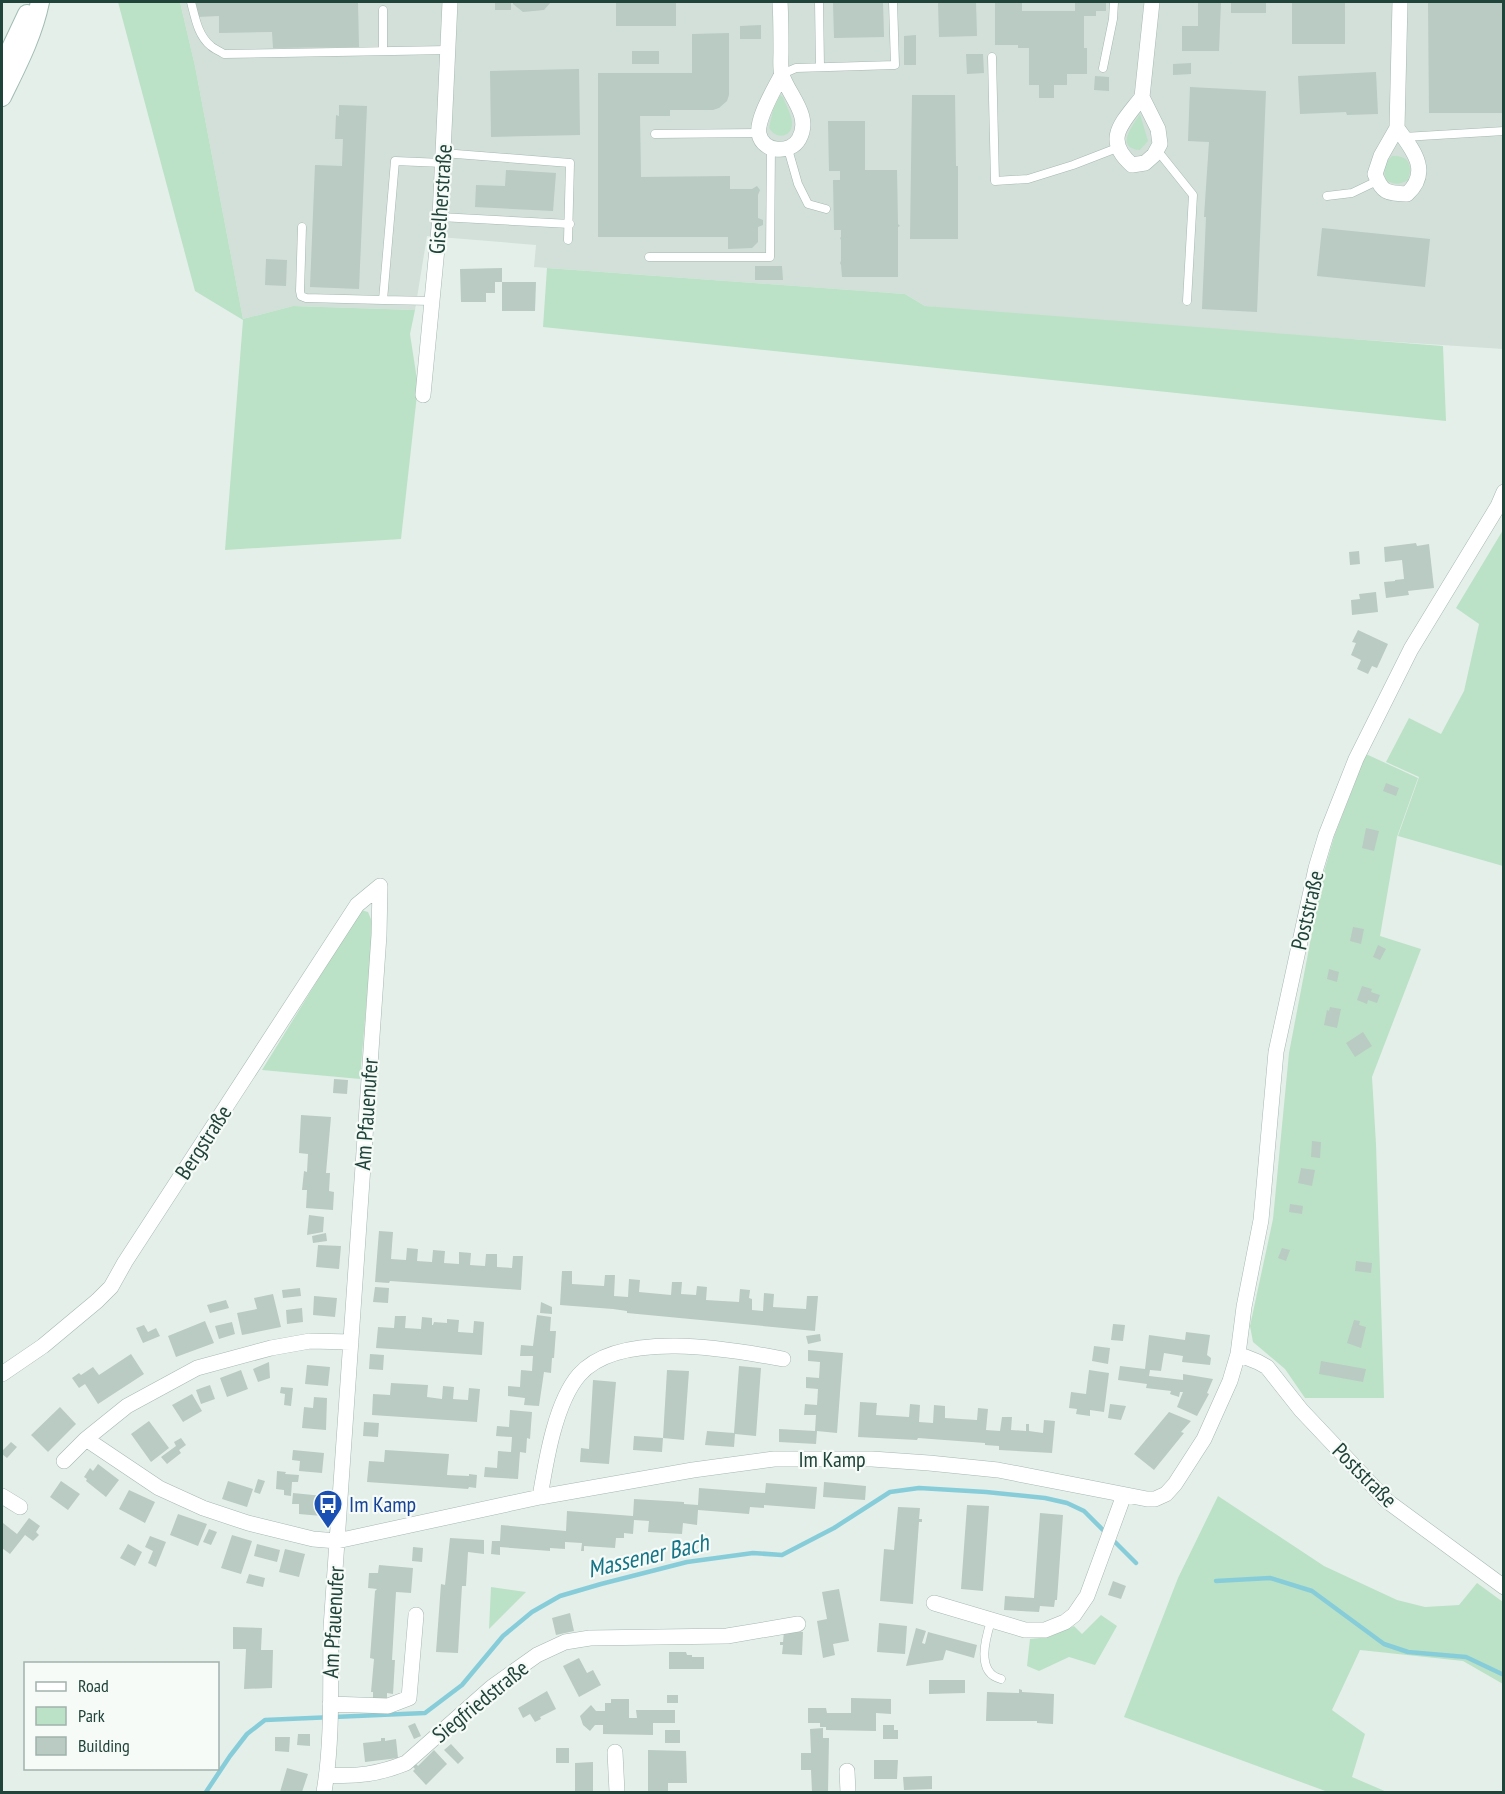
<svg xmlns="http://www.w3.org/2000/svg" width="1505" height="1794" font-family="'PT Sans Narrow',sans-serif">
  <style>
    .built { fill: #d2e0d9 }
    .green { fill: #bbe2c6 }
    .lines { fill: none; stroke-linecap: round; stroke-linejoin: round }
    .stream { stroke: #87cdd9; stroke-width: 4.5 }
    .building { fill: #b9cbc3 }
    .service-casing { stroke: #a6b8b2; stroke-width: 9 }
    .minor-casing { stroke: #a6b8b2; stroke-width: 16 }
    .secondary-casing { stroke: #a1bcb3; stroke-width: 20 }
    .service { stroke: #fff; stroke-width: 8 }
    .minor { stroke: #fff; stroke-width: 15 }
    .secondary { stroke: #fff; stroke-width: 18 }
    .labels { text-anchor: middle; stroke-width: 4.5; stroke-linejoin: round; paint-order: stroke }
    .street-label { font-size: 22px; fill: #21443a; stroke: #f6fbf8 }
    .transit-label { font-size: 22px; fill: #164399; stroke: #f6fbf8; text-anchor: start }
    .water-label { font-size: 24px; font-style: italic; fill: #147487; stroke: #f6fbf8 }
  </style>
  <rect width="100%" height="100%" fill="#e4efea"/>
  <path class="built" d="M180,2H1503V349L1044,319L925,306L905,294L534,267L536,245L427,236L415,310L293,306L243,319L195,66Z"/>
  <path class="green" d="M118,2H180L195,66L243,319L293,306L415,310L410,334L418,386L401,539L225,550L243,320L195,291Z
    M780,95L783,97C786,105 791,114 792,122C793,138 776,140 769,128L773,110Z
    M1140,114L1148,141L1140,150C1114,148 1133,125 1140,114Z
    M1392,156C1409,155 1413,165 1408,180C1399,185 1395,185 1386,180C1383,170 1384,164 1392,156Z
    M547,268L905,294L925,306L1443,346L1446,421L543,327Z
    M1503,530V866L1398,836L1419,777L1386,762L1409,718L1441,734L1464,691L1479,624L1456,608Z
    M1366,754L1418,778L1397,837L1380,936L1421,949L1372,1077L1376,1144L1384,1398H1305L1285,1369L1253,1342L1250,1326L1273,1219L1289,1053L1323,875L1334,837Z
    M361,910L368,912L373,924L360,1079L262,1070Z
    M1218,1496L1324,1566L1397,1600L1425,1607L1459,1605L1477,1583L1503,1602V1684L1463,1661L1360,1650L1332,1710L1365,1734L1352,1777L1387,1792H1328L1124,1717L1178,1578Z
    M491,1587L526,1592L489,1629Z
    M1101,1615L1117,1626L1095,1665L1069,1657L1039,1671L1027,1666L1030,1639L1049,1637L1074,1626L1082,1634Z"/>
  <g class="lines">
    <path class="stream" d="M1112,1539L1136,1563
      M1216,1581L1270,1578L1312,1591L1384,1644L1408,1652L1466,1657L1504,1675
      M206,1792L230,1756L247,1734L265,1720L425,1713L462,1685L503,1636L532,1612L560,1596L601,1584L687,1562L753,1553L782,1555L834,1528L890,1492L919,1488L986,1492L1045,1498L1067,1503L1084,1511L1106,1533"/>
  </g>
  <path class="building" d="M196,2H358L359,47L273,48L272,32L219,33V16L197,17Z
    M495,2H511V10H495Z
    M513,2H551L544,10L523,12L513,4Z
    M616,2H676V26H616Z
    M833,2H883L884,37L834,38Z
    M938,2H976L977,36L939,37Z
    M995,2H1022V11H1075V2H1106V11H1096V16H1084V48H1087V74H1067V85H1054V98H1039V85H1029V48H1018V45H995Z
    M1198,2H1221L1219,51H1182V26H1198Z
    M1231,2H1266V13H1231Z
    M1292,2H1345V44H1292Z
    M1428,2H1503V113H1429Z
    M761,25V39H740V26Z
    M729,33V95L727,101L719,108L713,110H670V116H640L641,177L730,176V189H752L757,186L760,190L758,195V218L763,220V225L758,227V242L752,248L728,249V237H598V73H692V34Z
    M916,35V65H904V36Z
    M632,51H659V64H632Z
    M966,54H983L984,73L967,74Z
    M1191,63V74L1173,75V64Z
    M579,69L580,135L491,137L490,71Z
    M1376,72L1378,114L1347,115L1346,112L1300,114L1298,76Z
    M1095,76L1109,77V91L1094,90Z
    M1190,87L1266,91L1257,312L1202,309L1206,217H1204L1209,142L1188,141Z
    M912,95H955L956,166H958V239H910Z
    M339,105L367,106L359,289L310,287L315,165L342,166L343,139H335L336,115L339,116Z
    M828,121H865V170H897L898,224L900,226L898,227V277H842L841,265L840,263L841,261V240L840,238L841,237V230H834L833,180H840V171H829Z
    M506,170L556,173L553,211L475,207L476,185L505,186Z
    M1322,228L1430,239L1425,287L1317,276Z
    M266,259L287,260L286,286L265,285Z
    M755,266H782L783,280H755Z
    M502,268V282H495V293H486V302H461L460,269Z
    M502,282H536L535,311H502Z
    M1416,543L1417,546L1429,544L1434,588L1408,591L1409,595L1386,598L1384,582L1395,581V580L1404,579L1402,560L1385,562L1384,547Z
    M1359,551L1360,564L1350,565L1349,552Z
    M1376,592L1378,612L1352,615L1351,600L1360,599L1359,594Z
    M1358,630L1388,644L1377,668L1372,666L1368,674L1357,669L1361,660L1351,655L1356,643L1352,642Z
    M1386,783L1399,788L1396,796L1383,791Z
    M1366,828L1379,831L1374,851L1362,848Z
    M1353,927L1364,929L1361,944L1350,941Z
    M1378,945L1386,949L1380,960L1373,957Z
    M1329,969L1339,972L1337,982L1327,979Z
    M1362,986L1372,989L1371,992L1380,995L1377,1003L1368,1000L1367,1004L1357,1000Z
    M1330,1007L1341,1009L1337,1028L1324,1025L1327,1010L1329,1011Z
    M1363,1032L1372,1046L1355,1057L1346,1043Z
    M334,1079L348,1080L347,1094L333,1093Z
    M301,1115L331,1117L326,1173H330L329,1191L334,1192L333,1210L306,1208L307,1190H302L304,1171L307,1172L308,1154L299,1153Z
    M1312,1141L1321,1142L1320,1158L1311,1157Z
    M1301,1168L1315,1170L1312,1186L1298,1183Z
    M1290,1204L1303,1206L1302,1214L1289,1212Z
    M309,1215L324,1217L323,1232L307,1235Z
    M379,1231L393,1232L391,1259L406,1260L407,1248L418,1249L417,1261L432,1262L433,1250L445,1251L444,1263L459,1264V1252L471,1253L470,1265L485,1266L486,1254H497V1267L512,1268L513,1256H523L521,1290L390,1281L389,1283L375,1282Z
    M326,1233L327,1241L313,1243L312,1236Z
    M318,1245L341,1246L339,1269L316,1267Z
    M1282,1248L1290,1250L1286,1261L1278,1258Z
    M1356,1261L1372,1263L1371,1273L1355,1271Z
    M562,1271H572V1284L604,1286L605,1275H615L614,1296L628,1297L629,1279L640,1280L639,1292L671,1295L672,1282H682L681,1294L696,1295L697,1286L707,1287L706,1300L739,1302L740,1289L750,1290L749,1298L752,1299V1310L763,1311L764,1293L774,1294L773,1307L806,1309L807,1296H818L815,1331L627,1313V1311L613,1309L560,1305Z
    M375,1287L389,1288L388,1303L373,1302Z
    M300,1288L301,1296L283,1298L282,1290Z
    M273,1294L281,1327L242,1335L237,1313L257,1309L254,1298Z
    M314,1296L337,1298L335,1317L313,1315Z
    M226,1300L229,1308L210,1313L207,1305Z
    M541,1302L552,1307V1314L540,1313Z
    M302,1308L303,1322L287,1324L286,1310Z
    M537,1315L551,1317L550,1331H556L554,1358H552L551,1373L544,1372L539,1406L524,1405L525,1398L508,1396V1386L520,1387L521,1370L532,1371L533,1356H520L521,1345L533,1346Z
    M395,1316H406L405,1328L421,1329L422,1317L432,1318V1325H433L434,1322L447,1323V1319L459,1320L458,1332L473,1333L474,1321L484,1322L482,1355L376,1348L378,1327L394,1328Z
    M1354,1320L1360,1321L1359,1325L1366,1327L1361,1348L1347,1343Z
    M205,1321L214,1343L176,1357L168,1336Z
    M232,1322L235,1334L219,1339L215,1326Z
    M1113,1324L1125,1325L1123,1341L1111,1340Z
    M144,1325L148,1332L156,1328L160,1336L143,1343L136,1328Z
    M1186,1332L1210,1335L1207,1355L1211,1358L1210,1365L1182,1362L1183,1356L1164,1353L1161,1371L1150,1370L1149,1376L1183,1380V1374L1213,1379L1207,1393L1209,1394L1197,1416L1177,1407L1183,1392H1180L1179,1397L1170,1394L1171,1391L1146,1388L1147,1384L1118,1380L1120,1366L1145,1369L1149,1335L1185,1340Z
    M820,1334L821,1341L808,1344L806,1336Z
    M1094,1346L1110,1348L1108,1364L1092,1361Z
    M808,1350L843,1353L837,1433L817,1431L816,1444L779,1442V1429L815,1431L816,1415H804L805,1404L817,1405L818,1389L806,1388V1377L819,1378L820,1362L808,1361Z
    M131,1354L144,1374L98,1404L85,1384L79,1388L72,1378L79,1373L81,1375L93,1367L99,1375Z
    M370,1354L384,1355L383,1370L369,1369Z
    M1321,1361L1366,1369L1363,1382L1319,1374Z
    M269,1362L270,1378L258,1382L253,1369Z
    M307,1365L330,1367L328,1386L305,1384Z
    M739,1366L761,1368L756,1436L735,1434L734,1447L705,1445L707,1431L734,1433Z
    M241,1370L248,1389L227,1397L220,1378Z
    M667,1370L689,1371L684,1440L663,1438L662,1452L633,1450L634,1436L663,1438Z
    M1089,1370L1109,1373L1104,1412L1090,1410V1416L1076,1414L1077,1409L1069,1408L1071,1392L1086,1394Z
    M593,1380L616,1382L609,1464L580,1462L581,1448L589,1449Z
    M391,1383L428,1385L427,1397L442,1399L443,1386L454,1387L453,1399L468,1400L469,1388L480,1389L477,1422L372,1415L373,1394L390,1395Z
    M210,1385L215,1399L201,1404L196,1390Z
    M281,1387L293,1388L291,1406L284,1405L285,1394L280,1393Z
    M192,1394L202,1411L183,1422L172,1405Z
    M314,1397L327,1398L326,1430L302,1428L304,1407L313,1408Z
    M860,1402L877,1403L876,1415L909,1417L910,1404L920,1405L919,1422L933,1423L934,1405L945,1406V1418L977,1420L978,1408L988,1409L986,1430L1000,1431L1002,1417H1012L1011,1430L1026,1431V1424H1029V1431L1043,1433L1044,1420L1055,1421L1052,1453L999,1450V1446L985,1445V1443L918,1438L917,1440L858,1437Z
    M1110,1404L1126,1406L1121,1420L1108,1418Z
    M60,1407L76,1424L48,1452L31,1435Z
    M510,1410L532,1412L530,1439L527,1438L526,1453L520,1452L518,1479L484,1477L485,1467L497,1468L498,1451L511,1452L512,1437L496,1436L497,1426L509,1427Z
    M1169,1412L1191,1421L1181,1432L1184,1433L1154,1470L1134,1454Z
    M149,1421L169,1448L151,1462L131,1434Z
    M364,1422L379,1423L378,1437L363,1436Z
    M181,1438L186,1445L179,1450L181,1453L167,1464L161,1457L176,1446L174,1442Z
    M11,1442L17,1447L7,1458L2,1454V1451Z
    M293,1450L324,1453L322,1473L299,1471L300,1461L292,1460Z
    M385,1450L449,1454L447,1475L469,1476V1474L477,1475L476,1488L469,1487L468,1489L367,1482L369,1461L384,1462Z
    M98,1464L119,1480L106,1497L86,1481L87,1479L84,1477L90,1468L93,1471Z
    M277,1471L286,1472L285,1474L299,1475L298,1482H292L291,1496L284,1495V1490L276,1489Z
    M258,1479L265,1481L260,1494L254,1492Z
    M61,1481L80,1494L68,1510L50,1497Z
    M228,1481L253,1489L247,1507L222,1499Z
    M824,1482L866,1486L865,1500L823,1497Z
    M766,1483L817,1487L815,1509L764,1505V1508L750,1507L749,1514L698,1510L697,1525L683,1523L682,1534L648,1532L649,1521L634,1520L633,1534L624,1533V1538H616L615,1548L584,1546V1551H581L582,1543L565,1542V1549L550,1548V1551L500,1547V1555L491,1554L492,1541H500L501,1525L566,1531L567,1511L633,1516L634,1499L684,1502V1504L698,1505L699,1488L765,1493Z
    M129,1490L155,1502L145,1523L119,1509Z
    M293,1493L323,1496L322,1516L299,1514V1504H292Z
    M967,1505L989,1506L983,1591L961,1589Z
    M898,1507L920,1508L919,1519H922V1522H919L913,1604L880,1601L884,1549L894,1550Z
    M1040,1513L1063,1515L1057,1600H1055L1054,1607L1040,1606L1039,1612L1004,1610L1005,1596L1034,1598Z
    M178,1514L207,1524L198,1546L170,1535Z
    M29,1518L40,1526L36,1532L39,1535L33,1541L25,1535L10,1554L2,1548V1525L3,1523L17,1534Z
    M209,1529L217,1532L211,1545L203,1542Z
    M232,1535L252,1541L241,1574L221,1568Z
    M150,1536L166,1542L156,1567L148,1563L153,1551L145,1547Z
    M450,1538L484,1540V1554L468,1552L466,1586H462L458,1653L436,1652L441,1584L445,1585Z
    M128,1544L142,1552L135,1566L120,1558Z
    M257,1544L280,1550L277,1562L254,1556Z
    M413,1547L423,1548L422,1562L412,1561Z
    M285,1549L305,1554L299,1577L279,1572Z
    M379,1565L413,1568L411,1593L396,1592L392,1660H395L393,1694L387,1693V1701L373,1700V1692H371L374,1659L370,1658L375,1591L377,1589L368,1588L369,1573H378Z
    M249,1574L265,1578L263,1587L246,1583Z
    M1113,1581L1126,1586L1121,1599L1108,1595Z
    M839,1589L849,1641L833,1644L835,1655L823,1658L817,1621L827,1619L822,1592Z
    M570,1613L574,1631L556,1635L552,1618Z
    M879,1623L907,1626L905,1654L877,1652Z
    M233,1627L262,1628L261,1650H273L272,1688L244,1689L246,1649H233Z
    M916,1628L926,1631L922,1643L925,1644L928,1632L977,1645L974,1658L946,1650L943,1660L906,1666Z
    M784,1631L803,1632L802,1655L782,1654L783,1645H780V1642H783Z
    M669,1652H686L687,1655H692V1657H704V1669H669Z
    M579,1658L587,1673L593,1670L601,1685L579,1697L563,1666Z
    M929,1680H965V1693L929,1694Z
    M1019,1689L1022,1690V1692L1054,1694L1053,1724L1037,1723V1721H986L987,1692L1019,1693Z
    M547,1691L556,1709L540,1717L541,1719L535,1722L530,1714L523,1718L518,1708Z
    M667,1695H678V1703H667Z
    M851,1698L891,1699V1714L876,1713V1731L826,1730V1727H820V1723H808V1708H826L827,1713H851Z
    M611,1699H629V1718H637L636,1710H675V1723H653V1735L603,1734V1725H595L590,1731L583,1725L580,1716L591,1705L596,1711H605V1703H611Z
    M415,1723L421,1736L414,1739L408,1726Z
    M883,1725H894V1730H898V1739H883Z
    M823,1728V1738H829L828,1792H812L811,1770H801V1753H811L810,1729Z
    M665,1730H680V1743H665Z
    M298,1734H310V1746L297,1745Z
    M275,1737H290L289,1752L275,1751Z
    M381,1738H385V1741L396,1739L398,1758L365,1762L363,1743L381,1741Z
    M451,1744L464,1758L458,1764L444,1750Z
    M556,1748H569V1763H556Z
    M434,1750L447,1764L426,1785L413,1771L415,1769L413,1767L416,1764L418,1766Z
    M648,1750L686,1751L687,1783H668V1792H648Z
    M874,1760H898L897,1779H874Z
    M593,1762V1792H575V1763Z
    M287,1768L308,1774L302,1792H280Z
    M932,1776V1789L904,1790L903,1777Z"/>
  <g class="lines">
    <g class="service-casing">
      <path id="service" d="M191,2C195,17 198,36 211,46C214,49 220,51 224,54L448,50
        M819,2L820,67
        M383,10V51
        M992,57L995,181L1028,179L1073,165L1117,148
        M1103,68L1113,19L1114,2
        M782,74L796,68L895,65L893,2
        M655,134L759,133
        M1404,137L1504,131
        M788,149L798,184L808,204L826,209
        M1157,150L1193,195L1187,301
        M443,153L570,163L568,240
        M1327,196L1352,193L1377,181
        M440,217L570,224
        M302,227L300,291L301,296L306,298L383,300
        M649,257H770L771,147
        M432,301L383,300L395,161L443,163
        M991,1621C986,1637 975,1673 1001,1679"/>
    </g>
    <g class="minor-casing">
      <path id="minor" d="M780,2C781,18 781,35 781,52C781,59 780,69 782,75C789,96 812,116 799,139C791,154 763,153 759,134C756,119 775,88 782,74
        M1142,97C1123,122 1102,139 1132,165L1145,163L1154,155L1160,144L1158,129L1142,97L1152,2
        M1397,128C1412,149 1432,171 1407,194C1387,193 1382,193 1375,174L1381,156L1397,128L1400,2
        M423,395L440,217L450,2
        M351,1342L310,1341L271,1348L197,1368L127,1406L86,1439L159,1488L203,1508L248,1523L313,1539L337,1541L540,1497L693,1470L774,1459H872L929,1463L998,1470L1147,1499H1155L1166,1494L1175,1484L1204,1439L1230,1381L1238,1354L1244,1307L1261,1220L1276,1052L1316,868L1326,835L1356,759L1411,649L1498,506L1504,492
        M1238,1354L1258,1362L1267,1367L1301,1410L1387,1501L1504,1587
        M2,1374L43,1346L97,1301L111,1287L125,1262L357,905L380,886
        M64,1461L86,1439
        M2,1496L20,1507
        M540,1497C546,1461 555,1403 579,1375C619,1329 730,1349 783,1359
        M934,1603L1025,1630H1045L1065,1622L1074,1615L1087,1596L1124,1495
        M330,1704L388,1706L409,1698L416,1615
        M615,1752L617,1792
        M847,1771L848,1792
        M327,1775C356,1777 379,1774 406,1763L492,1687L537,1655L565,1642L590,1638L727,1636L798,1624
        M324,1792C333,1739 330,1682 331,1628L379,935L380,886"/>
    </g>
    <g class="secondary-casing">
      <path id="secondary" d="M2,67L27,14
        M2,97C17,66 33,36 40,2"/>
    </g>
    <use href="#service" class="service"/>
    <use href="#minor" class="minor"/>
    <use href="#secondary" class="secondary"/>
  </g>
  <defs>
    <g id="bus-pin" transform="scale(1.5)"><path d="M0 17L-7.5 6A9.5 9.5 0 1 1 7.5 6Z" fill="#1a4fb4" stroke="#f6fbf8"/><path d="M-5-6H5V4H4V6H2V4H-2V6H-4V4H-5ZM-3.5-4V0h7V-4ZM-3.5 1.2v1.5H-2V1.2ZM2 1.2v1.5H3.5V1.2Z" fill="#fff"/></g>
  </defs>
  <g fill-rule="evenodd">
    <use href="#bus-pin" x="328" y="1504"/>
  </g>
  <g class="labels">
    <g class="street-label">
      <text transform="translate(440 199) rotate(-86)" y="8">Giselherstraße</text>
      <text transform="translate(1307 910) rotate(-77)" y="8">Poststraße</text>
      <text transform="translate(366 1114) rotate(-86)" y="8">Am Pfauenufer</text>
      <text transform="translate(203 1142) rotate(-57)" y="8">Bergstraße</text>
      <text x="832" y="1467">Im Kamp</text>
      <text transform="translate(1365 1475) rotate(45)" y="8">Poststraße</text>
      <text transform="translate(333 1622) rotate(-87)" y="8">Am Pfauenufer</text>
      <text transform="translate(480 1701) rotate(-39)" y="8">Siegfriedstraße</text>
    </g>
    <g class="transit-label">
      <text x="349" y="1512">Im Kamp</text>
    </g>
    <g class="water-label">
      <text transform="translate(648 1556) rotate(-13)" y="8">Massener Bach</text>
    </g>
  </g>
  <rect width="1505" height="1794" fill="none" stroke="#21443a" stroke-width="6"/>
  <rect x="24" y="1662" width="195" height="108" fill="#f6fbf8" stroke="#a1b2ac" stroke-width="1.5"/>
  <rect x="36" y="1682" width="30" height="9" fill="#ffffff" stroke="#a1b2ac" stroke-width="1.5"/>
  <text x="78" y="1692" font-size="18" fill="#21443a">Road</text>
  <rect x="36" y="1707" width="30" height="18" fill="#bbe2c6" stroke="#a1b2ac" stroke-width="1.5"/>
  <text x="78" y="1722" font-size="18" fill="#21443a">Park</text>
  <rect x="36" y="1737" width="30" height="18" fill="#b9cbc3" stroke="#a1b2ac" stroke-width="1.5"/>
  <text x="78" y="1752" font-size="18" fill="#21443a">Building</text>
</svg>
